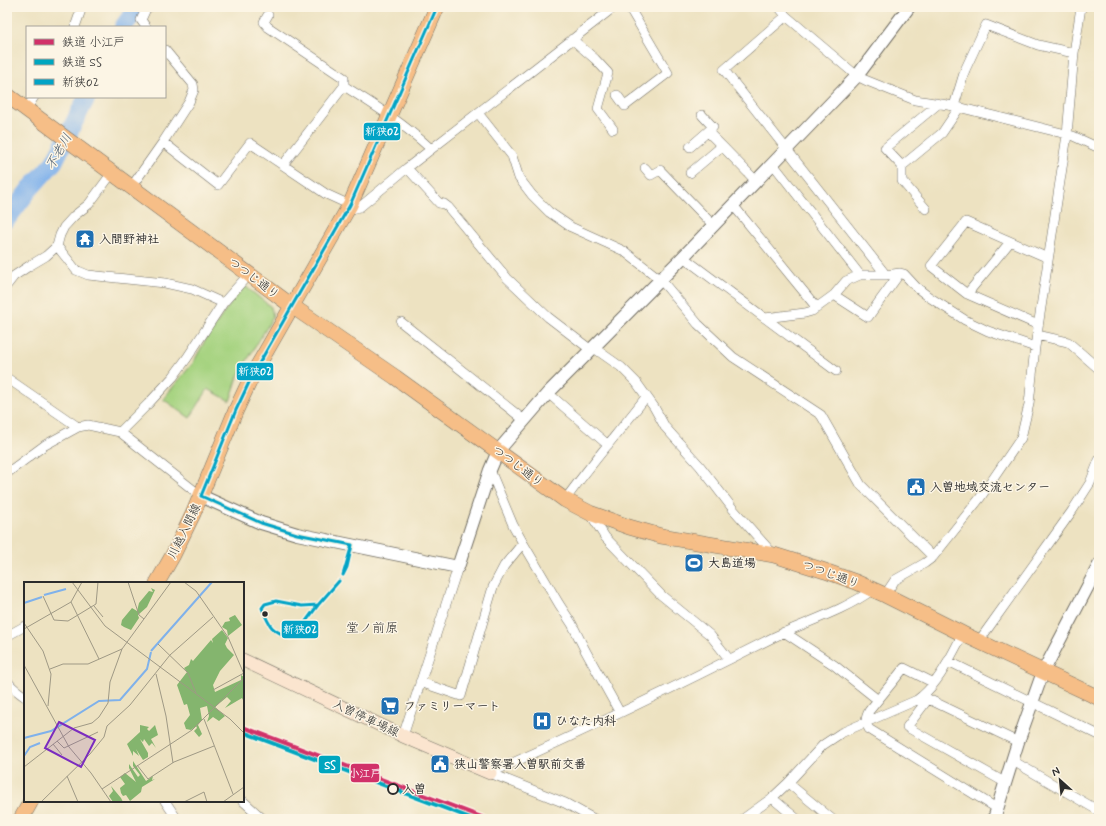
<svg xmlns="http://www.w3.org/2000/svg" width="1106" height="826" font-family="Mynerve,'Klee One',sans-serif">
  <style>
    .green { fill: #a6d380; stroke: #687f56 }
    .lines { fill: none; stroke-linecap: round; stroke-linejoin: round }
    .river { stroke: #7fb1eb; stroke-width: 18 }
    .minor-casing { stroke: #6f6b60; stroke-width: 10 }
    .tertiary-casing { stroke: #6f6b60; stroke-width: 14 }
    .secondary-casing { stroke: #6f6b60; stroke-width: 14 }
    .primary-casing { stroke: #6f6b60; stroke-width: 16 }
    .minor { stroke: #fff; stroke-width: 9 }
    .tertiary { stroke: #fff; stroke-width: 12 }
    .secondary { stroke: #fbe5cf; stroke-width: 13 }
    .primary { stroke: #f6be87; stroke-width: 15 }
    .bus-1-casing { stroke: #fcf5e5; stroke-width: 6 }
    .bus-1 { stroke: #02a3c6; stroke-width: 3 }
    .rail-1-casing { stroke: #fcf5e5; stroke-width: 7 }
    .rail-2-casing { stroke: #fcf5e5; stroke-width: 7 }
    .rail-1 { stroke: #d13169; stroke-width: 4 }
    .rail-2 { stroke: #00a6bf; stroke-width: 4 }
    .bus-dot { fill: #2b2b2b; stroke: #fcf5e5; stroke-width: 1.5 }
    .stop-dot { fill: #fcf5e5; stroke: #2b2b2b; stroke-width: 2 }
    .labels { text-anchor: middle; stroke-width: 3; stroke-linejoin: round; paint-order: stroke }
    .poi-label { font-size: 12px; font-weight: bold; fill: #2b2b2b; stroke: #fcf5e5; text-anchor: start }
    .street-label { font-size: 12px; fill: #2b2b2b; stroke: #fcf5e5 }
    .stop-label { font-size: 12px; font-weight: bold; fill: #2b2b2b; stroke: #fcf5e5; text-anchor: start }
    .water-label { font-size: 13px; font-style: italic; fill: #485a6e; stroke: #fcf5e5 }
    .neighbourhood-label { font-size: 13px; fill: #2b2b2b; stroke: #fcf5e5 }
    .inset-river { fill: none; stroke: #7fb1eb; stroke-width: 2 }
    .inset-road { fill: none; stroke: #9f9985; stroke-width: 1 }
    .view { fill: #7b2cbf; fill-opacity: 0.15; stroke: #7b2cbf; stroke-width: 2 }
    .inset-edge { fill: none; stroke: #2b2b2b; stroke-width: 2 }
    .line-badge { stroke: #fcf5e5; stroke-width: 1.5 }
    .badge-label { font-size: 11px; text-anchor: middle; font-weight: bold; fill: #fff }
  </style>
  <rect width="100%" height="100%" fill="#fcf5e5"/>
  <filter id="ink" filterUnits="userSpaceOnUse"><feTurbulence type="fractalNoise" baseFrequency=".025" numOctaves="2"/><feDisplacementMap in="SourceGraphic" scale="8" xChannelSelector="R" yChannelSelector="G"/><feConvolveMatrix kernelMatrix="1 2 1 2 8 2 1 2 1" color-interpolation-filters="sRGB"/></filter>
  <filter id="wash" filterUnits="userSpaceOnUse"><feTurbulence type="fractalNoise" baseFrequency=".012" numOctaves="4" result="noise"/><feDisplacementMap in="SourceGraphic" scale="16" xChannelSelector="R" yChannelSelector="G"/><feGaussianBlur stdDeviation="0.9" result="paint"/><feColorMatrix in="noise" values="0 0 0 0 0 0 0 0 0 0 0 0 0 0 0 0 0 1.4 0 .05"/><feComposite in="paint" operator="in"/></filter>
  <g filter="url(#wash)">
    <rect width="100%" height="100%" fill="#ede2c1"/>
    <path class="green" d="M245,286L271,307L273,317L239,374L230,401L208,389L190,418L163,399L193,363L207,337L230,304Z"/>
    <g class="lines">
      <path class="river" d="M123,27L138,7
        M7,219L29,190L54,162L87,97"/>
    </g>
  </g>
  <g filter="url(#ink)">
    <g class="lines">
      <g class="minor-casing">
        <path id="minor" d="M779,7L786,16L857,76L865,80L915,100L954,106L1062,133L1073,136L1099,148
          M268,15L264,22L268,27L344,78V86C376,106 404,124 431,149
          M786,16L724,70L886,275
          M75,27L82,7
          M146,27L141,20L146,9L149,7
          M572,39L595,59L608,73L598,109L613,129
          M617,95L625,106L668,73L629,7
          M954,106L965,70L986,25L1038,45L1074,53
          M26,110L34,97
          M478,113L512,156L519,178L532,195L549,212L571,227L624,251L661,280L698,324L733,357L821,415L861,485L933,557
          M163,142L218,185L250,143L326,194L350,205
          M722,146L756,181
          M690,147L713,127L702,115
          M773,164L860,275H886L900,273L904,274L916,287L929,297L965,320L988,331L1035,347
          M283,165L344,86
          M902,166L885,148L938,104
          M407,168L439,203L444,204L448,207L507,278L548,317L591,350
          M645,168L651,175L660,170L714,226
          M690,173L722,146L708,132
          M132,186L163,142L189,102L194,90L193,84L165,50
          M733,205L817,308
          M926,209L902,181V166L942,133L959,108
          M347,210L360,207L407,168L614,7
          M57,246L76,270L88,275L165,283L192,289L223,303
          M683,257L836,371
          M7,285L14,276L29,266L46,256L57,246L60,235L64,227L74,216L89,204L112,173
          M967,294L1010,242
          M834,295L868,317L900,273
          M765,318L805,313L812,311L834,295L846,281L860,275
          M401,322L524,420
          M1038,325L967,294L931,266L966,222L1048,258
          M1037,335L1068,342L1099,369
          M594,348L621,367L636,382L654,407L665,427L700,466L733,509L774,555
          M7,378L78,427
          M548,393L608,445
          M120,432L148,404L173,377L187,358L223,303L249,274
          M490,470L513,525L523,543L559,604L572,624L585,650L620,713
          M7,473L45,445L78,427L88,425L120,432L201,496
          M565,500C590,465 619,432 646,397
          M590,513L605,537L661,595L710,635L729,659
          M885,595L895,580L925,563L933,557L980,498L1021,438L1029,404L1035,347L1067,135L1074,53L1081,7
          M784,632L834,665L878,700
          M7,636L25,626
          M979,641L1072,511L1090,483L1099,460
          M948,661L1099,735
          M7,680C10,687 19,692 25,697
          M420,682L461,696L493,587L504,566L523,543
          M934,683L904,668L869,711C865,719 865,722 869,729L998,809
          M922,696C941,680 951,655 963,634
          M928,699L907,727L1006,783
          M403,736L458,567
          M1013,761L1099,811
          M490,773C585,731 679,685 772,638C805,622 842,612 872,590
          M490,773L565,803L594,819
          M788,783L832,819
          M772,798L797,819
          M165,801L175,816
          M243,801L263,819
          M743,819L772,798L788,783L823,745L841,733L917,700L922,696L1018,742"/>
      </g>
      <g class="tertiary-casing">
        <path id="tertiary" d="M201,496L261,523L297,534L458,567L490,470L498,451L548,393L683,257L857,76L909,7
          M994,819L1018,742L1043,672L1099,565"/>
      </g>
      <g class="secondary-casing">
        <path id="secondary" d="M243,660L403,736L490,773"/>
      </g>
      <g class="primary-casing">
        <path id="primary" d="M7,95L292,306L395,377L565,500L590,513L629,527L661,536L774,555L825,571L856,582L885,595L963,634L1099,698
          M157,583L173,555L193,514L236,410L253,374L350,205L437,7
          M21,819L31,801"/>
      </g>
      <use href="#minor" class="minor"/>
      <use href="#tertiary" class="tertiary"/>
      <use href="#secondary" class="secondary"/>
      <use href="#primary" class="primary"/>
      <g class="bus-1-casing">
        <path id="bus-1" d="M201,496L236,410L253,374L350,205L437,7
          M201,496L261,523L297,534L352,545
          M352,545L347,567L343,575Z
          M276,601L302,606L318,605L295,636L291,638C271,630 270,628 262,608L265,604Z
          M318,605L339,581
          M318,605L339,581"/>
      </g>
      <use href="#bus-1" class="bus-1"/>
      <g class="rail-1-casing">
        <path id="rail-1" d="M243,727L487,819"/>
      </g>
      <g class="rail-2-casing">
        <path id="rail-2" d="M243,732L473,819"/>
      </g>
      <use href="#rail-1" class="rail-1"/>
      <use href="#rail-2" class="rail-2"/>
    </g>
  </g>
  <defs>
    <g id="temple-square" transform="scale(1)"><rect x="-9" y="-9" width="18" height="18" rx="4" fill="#1f6fb2" stroke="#fcf5e5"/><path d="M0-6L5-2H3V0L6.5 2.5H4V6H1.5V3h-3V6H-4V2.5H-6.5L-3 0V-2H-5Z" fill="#fff"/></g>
    <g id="civic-square" transform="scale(1)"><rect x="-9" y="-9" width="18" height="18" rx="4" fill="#1f6fb2" stroke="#fcf5e5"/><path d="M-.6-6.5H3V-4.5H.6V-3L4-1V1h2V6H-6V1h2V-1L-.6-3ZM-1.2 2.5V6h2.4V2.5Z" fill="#fff"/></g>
    <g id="stadium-square" transform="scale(1)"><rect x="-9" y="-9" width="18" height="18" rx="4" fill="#1f6fb2" stroke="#fcf5e5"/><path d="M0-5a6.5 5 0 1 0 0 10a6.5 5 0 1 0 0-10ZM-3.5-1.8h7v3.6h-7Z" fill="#fff"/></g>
    <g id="supermarket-square" transform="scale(1)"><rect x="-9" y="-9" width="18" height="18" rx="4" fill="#1f6fb2" stroke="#fcf5e5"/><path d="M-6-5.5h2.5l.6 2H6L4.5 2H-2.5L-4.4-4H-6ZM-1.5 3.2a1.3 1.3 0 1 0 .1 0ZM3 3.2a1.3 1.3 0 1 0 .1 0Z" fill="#fff"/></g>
    <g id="hospital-square" transform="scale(1)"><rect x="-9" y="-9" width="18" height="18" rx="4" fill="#1f6fb2" stroke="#fcf5e5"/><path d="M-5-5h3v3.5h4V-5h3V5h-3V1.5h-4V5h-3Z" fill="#fff"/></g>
  </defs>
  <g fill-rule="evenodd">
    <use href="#temple-square" x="85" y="239"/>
    <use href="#civic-square" x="916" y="487"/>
    <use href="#stadium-square" x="694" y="563"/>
    <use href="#supermarket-square" x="390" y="706"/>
    <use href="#hospital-square" x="542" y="721"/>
    <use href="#civic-square" x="440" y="764"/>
  </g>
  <circle class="bus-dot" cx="265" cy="614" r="3.5"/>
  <circle class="stop-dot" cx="393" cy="789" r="5"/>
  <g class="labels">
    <g class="poi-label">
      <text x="99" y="243">入間野神社</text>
      <text x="930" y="491">入曽地域交流センター</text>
      <text x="708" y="567">大島道場</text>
      <text x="404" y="710">ファミリーマート</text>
      <text x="556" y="725">ひなた内科</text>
      <text x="454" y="768">狭山警察署入曽駅前交番</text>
    </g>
    <g class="street-label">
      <text transform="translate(254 278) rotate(37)" y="4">つつじ通り</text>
      <text transform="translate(518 466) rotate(37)" y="4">つつじ通り</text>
      <text transform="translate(184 531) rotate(-64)" y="4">川越入間線</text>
      <text transform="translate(831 574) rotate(20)" y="4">つつじ通り</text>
      <text transform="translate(366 718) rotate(25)" y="4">入曽停車場線</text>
    </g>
    <g class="stop-label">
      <text x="402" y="793">入曽</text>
    </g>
    <g class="water-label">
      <text transform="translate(58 151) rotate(-60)" y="5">不老川</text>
    </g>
    <g class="neighbourhood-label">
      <text x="372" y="632">堂ノ前原</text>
    </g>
  </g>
  <g transform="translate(24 582)">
    <rect width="220" height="220" fill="#ede2c1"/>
    <path d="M127,6L131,8L123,25L114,33L115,36L107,48L100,45L97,43L98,38L108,26L113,29L115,21L125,9L129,10ZM211,33L218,43L204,54L203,48L198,45L201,40L206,39L205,36ZM198,48L204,56L201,62L203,66L210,73L196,89L189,103L191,110L217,98V93L220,95V120L218,116L201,126L207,119L203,115L191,125L201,134L195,139L189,135L183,140L185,134L183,124L176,126L178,138L174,143L178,152L175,155L170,149L173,146L172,144L167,148L162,147L160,141L166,133L163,122L160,123L153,103L163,90L160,86L165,83L167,77L169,79L187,58L189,61L188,57ZM116,143L125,145L123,147L125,149L131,143L134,153L127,157L132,166L128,161L125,164L120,157L119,160L116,157L124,171V175L119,178L112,167L115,174L109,169V174L103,162L116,150ZM109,179L122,199L129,194L128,198L131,197L118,205L117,210L106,219L102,213L99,214L97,211L96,206L101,202L96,195L101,191L112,200L105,186V182L114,195L116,193L109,184ZM87,204L97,216L99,220H89L85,214L89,209Z" fill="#84b56e"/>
    <path class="inset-river" d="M20,13L42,7M0,21L18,15M127,69L188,0M0,156L27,149L75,119L96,118L123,87L127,70M0,174L6,165L16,161"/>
    <path class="inset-road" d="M48,0L81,44L206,137L220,151M104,0L115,33L120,37M160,0L172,9L204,55L220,92M19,14L30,38L44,39L72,22L74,0M47,20L75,77M70,24L79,35M0,41L19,69L27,92L24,124M0,47L47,20L58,0M134,62L164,91L172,111M0,83L45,165L67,191L87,220M26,87L39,82H64L98,67M132,92L142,134L149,181M189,108L220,91M180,137L209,212M33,159L40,166L74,150M29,162L38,173M113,183L124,197L150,180L190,164M0,185L50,146L68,141L75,135L84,121L86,100L98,67L147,0M43,194L54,220M78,207L168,148L220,96M17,220L66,172L80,155L83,144L106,123L146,73L189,35M160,220L180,210L183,220M199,220L220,205"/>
    <path class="view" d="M35,140L71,158L57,185L21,166Z"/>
    <rect width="220" height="220" class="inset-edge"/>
  </g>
  <g class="line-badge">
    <rect x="363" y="122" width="38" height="19" rx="4" fill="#02a3c6"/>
    <rect x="236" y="362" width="38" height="19" rx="4" fill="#02a3c6"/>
    <rect x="281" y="620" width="38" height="19" rx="4" fill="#02a3c6"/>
    <rect x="318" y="755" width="23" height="19" rx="4" fill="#00a6bf"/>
    <rect x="350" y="763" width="30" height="20" rx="4" fill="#d13169"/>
  </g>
  <g class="badge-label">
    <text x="382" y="135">新狭02</text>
    <text x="255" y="375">新狭02</text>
    <text x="300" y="633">新狭02</text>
    <text x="330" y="769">SS</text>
    <text x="365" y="777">小江戸</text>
  </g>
  <rect width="1106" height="826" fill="none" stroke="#fcf5e5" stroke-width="24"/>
  <rect x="26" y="26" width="140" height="72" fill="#fcf5e5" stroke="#a8a49b"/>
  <rect x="34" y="39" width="20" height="6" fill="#d13169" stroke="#a8a49b"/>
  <text x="62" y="46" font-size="12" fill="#2b2b2b">鉄道 小江戸</text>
  <rect x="34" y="59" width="20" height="6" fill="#00a6bf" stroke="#a8a49b"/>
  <text x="62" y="66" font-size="12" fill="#2b2b2b">鉄道 SS</text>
  <rect x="34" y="79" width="20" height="6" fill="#02a3c6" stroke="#a8a49b"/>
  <text x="62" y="86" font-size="12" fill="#2b2b2b">新狭02</text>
  <g transform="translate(1060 780) rotate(333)" stroke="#fcf5e5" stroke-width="3" paint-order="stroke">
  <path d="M0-3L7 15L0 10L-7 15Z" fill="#2b2b2b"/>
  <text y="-6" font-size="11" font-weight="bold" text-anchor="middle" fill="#2b2b2b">N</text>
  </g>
</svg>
